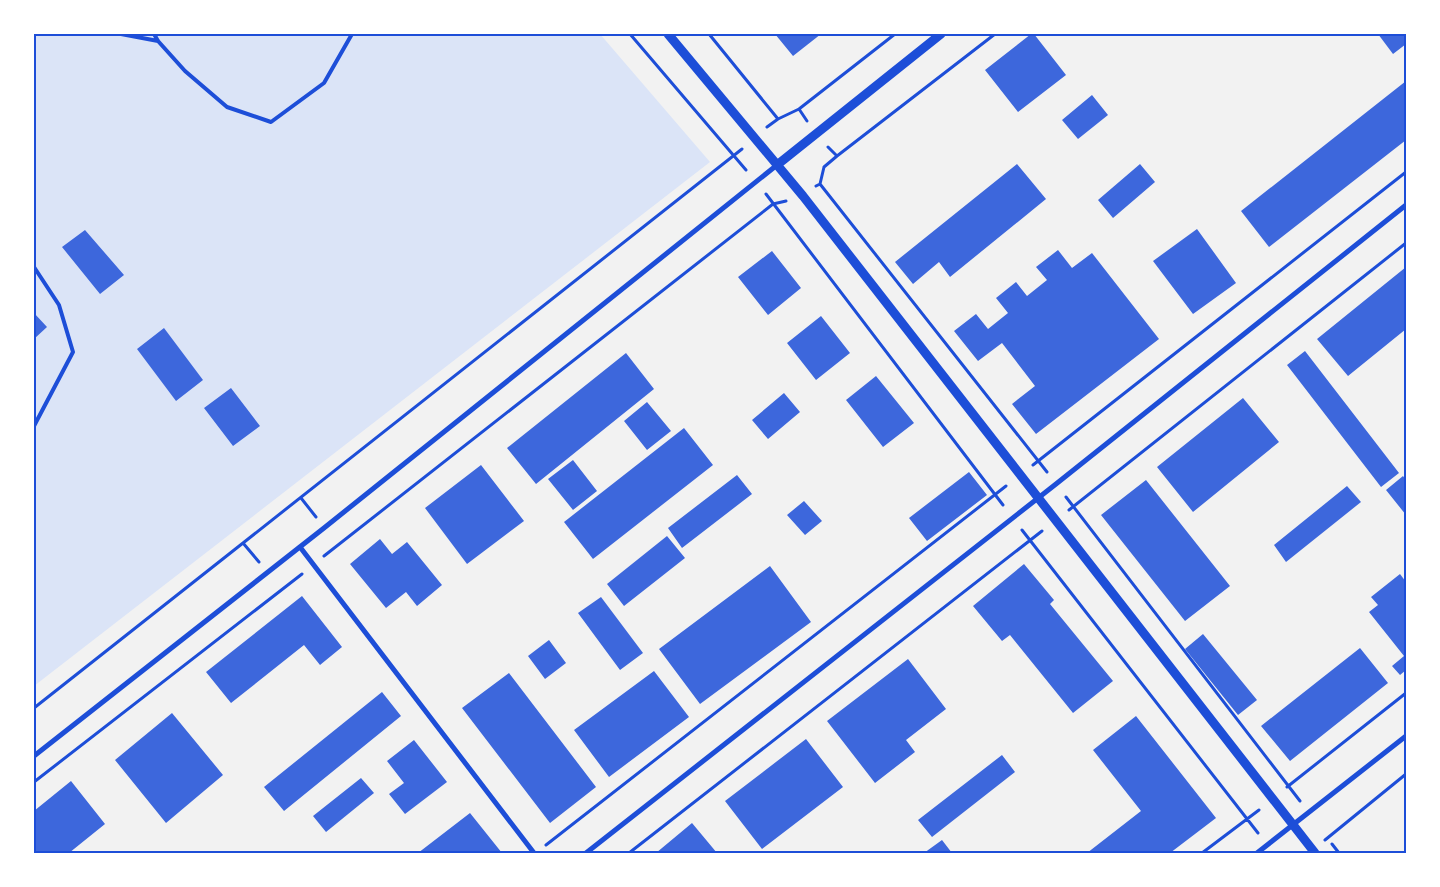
<svg xmlns="http://www.w3.org/2000/svg" width="1440" height="887" font-family="'Public Sans',sans-serif">
  <style>
    .green { fill: #dbe4f7 }
    .building { fill: #3d67dc }
    .lines { fill: none; stroke-linecap: round; stroke-linejoin: round }
    .path { stroke: #1d4ed8; stroke-width: 3 }
    .service { stroke: #1d4ed8; stroke-width: 4 }
    .minor { stroke: #1d4ed8; stroke-width: 5 }
    .tertiary { stroke: #1d4ed8; stroke-width: 9 }
    .neatline { fill: none; stroke: #1d4ed8; stroke-width: 2 }
  </style>
  <rect width="100%" height="100%" fill="#f2f2f2"/>
  <path class="green" d="M34,34H600L710,162L34,686Z"/>
  <path class="building" d="M775,34H821L793,56Z
    M1031,34H1034L1066,75L1018,112L985,70Z
    M1378,34H1405L1406,44L1393,54Z
    M1406,81V140L1269,247L1241,211Z
    M1092,95L1108,115L1078,139L1062,120Z
    M1017,164L1046,199L950,277L939,262L913,284L895,262Z
    M1140,164L1155,182L1113,218L1098,200Z
    M1197,229L1236,283L1193,314L1153,261Z
    M85,230L124,275L100,294L62,247Z
    M1058,250L1072,268L1092,253L1159,339L1036,434L1012,404L1035,386L1002,343L978,361L954,331L976,314L988,329L1008,313L996,298L1016,282L1027,296L1047,280L1036,267Z
    M772,251L801,288L768,315L738,277Z
    M1406,267V329L1348,376L1317,339Z
    M34,313L47,327L34,339Z
    M821,316L850,353L816,380L787,343Z
    M164,328L203,380L176,401L137,349Z
    M1305,351L1399,473L1381,487L1287,365Z
    M626,353L654,389L536,484L507,448Z
    M876,376L914,423L883,447L846,400Z
    M231,388L260,426L233,446L204,408Z
    M784,393L800,412L768,439L752,420Z
    M1243,398L1279,442L1193,512L1157,467Z
    M647,402L671,431L647,450L624,421Z
    M684,428L713,465L593,559L564,522Z
    M573,460L597,491L573,510L548,479Z
    M481,465L524,521L467,564L425,508Z
    M969,472L987,495L927,541L909,518Z
    M737,475L752,494L682,548L668,528Z
    M1403,476L1406,480V515L1386,490Z
    M1146,480L1230,586L1185,621L1101,515Z
    M1347,486L1361,502L1286,562L1274,545Z
    M804,501L822,521L805,535L787,515Z
    M667,536L685,558L624,606L607,584Z
    M380,539L392,554L407,542L442,585L417,606L406,592L386,608L350,564Z
    M1024,564L1054,600L1050,604L1113,681L1073,713L1010,635L1002,641L973,606Z
    M770,566L811,622L700,704L659,649Z
    M1400,574L1406,582V670L1400,675L1392,666L1404,656L1369,612L1378,605L1371,597Z
    M302,596L342,647L320,665L304,645L231,703L206,672Z
    M601,597L643,653L620,670L578,613Z
    M1203,634L1257,700L1238,715L1185,649Z
    M549,640L566,663L545,679L528,656Z
    M1360,648L1388,683L1290,761L1261,726Z
    M908,659L946,709L906,740L915,752L875,783L827,721Z
    M654,671L689,717L609,777L574,730Z
    M509,673L596,787L550,823L462,708Z
    M382,692L401,716L284,811L264,787Z
    M172,713L223,775L166,823L115,760Z
    M1136,716L1216,818L1170,853H1087L1141,811L1093,750Z
    M806,739L843,787L762,849L725,801Z
    M414,740L447,782L405,814L389,794L404,783L387,761Z
    M1002,755L1015,772L932,837L918,820Z
    M361,778L374,793L326,832L313,816Z
    M71,781L105,824L69,853H34V811Z
    M470,813L502,853H418Z
    M692,823L717,853H656Z
    M942,840L952,853H924Z"/>
  <g class="lines">
    <path class="path" d="M630,34L746,170
      M709,34L778,119
      M799,109L807,121
      M767,127L778,119L799,109L895,34
      M837,156L995,34
      M820,184L1047,472
      M816,186L820,184L824,167L837,156L828,147
      M766,194L1003,505
      M1033,465L1406,172
      M1066,497L1300,801
      M301,498L316,517
      M1069,510L1406,243
      M1022,530L1258,833
      M243,543L259,562
      M324,556L773,204L786,201
      M34,708L742,149
      M34,782L302,574
      M1287,787L1406,693
      M1325,840L1406,774
      M1332,844L1339,853
      M546,845L1006,486
      M629,853L1042,531
      M1202,853L1259,810"/>
    <path class="service" d="M121,34L158,41
      M154,34L158,41L185,71L227,107L271,122L324,83L352,34
      M34,267L59,305L73,352L34,426"/>
    <path class="minor" d="M300,547L534,853
      M34,756L324,528L777,165
      M586,853L1056,484L1406,205
      M1257,853L1406,736"/>
    <path class="tertiary" d="M668,34L803,196L1315,853
      M777,165L941,34"/>
  </g>
  <rect width="1440" height="887" fill="none" stroke="#ffffff" stroke-width="70"/>
  <rect x="35" y="35" width="1370" height="817" class="neatline"/>
</svg>
